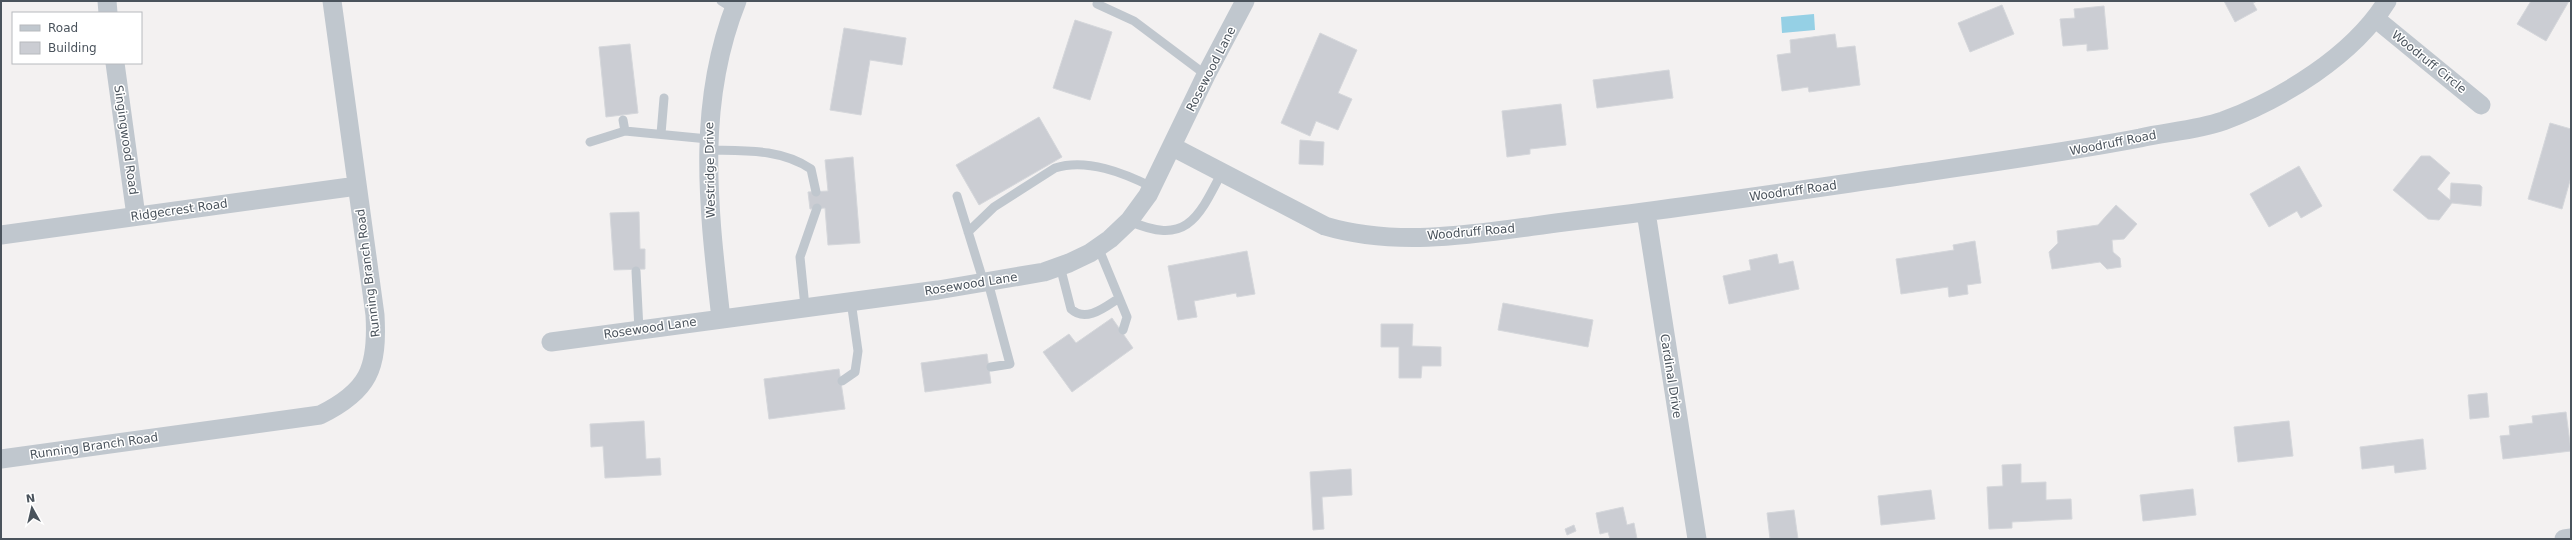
<svg xmlns="http://www.w3.org/2000/svg" width="2572" height="540" font-family="'DejaVu Sans',sans-serif">
  <style>
    .water { fill: #95d0e5 }
    .building { fill: #cbcdd3; stroke: #d5d7db }
    .lines { fill: none; stroke-linecap: round; stroke-linejoin: round }
    .lane { stroke: #c0c7ce; stroke-width: 9 }
    .street { stroke: #c0c7ce; stroke-width: 19 }
    .labels { text-anchor: middle; stroke-width: 3; stroke-linejoin: round; paint-order: stroke }
    .street-label { font-size: 12px; fill: #4a535c; stroke: #fff }
  </style>
  <rect width="100%" height="100%" fill="#f3f1f1"/>
  <path class="water" d="M1814,14L1815,30L1782,33L1781,17Z"/>
  <path class="building" d="M2224,1H2257L2253,3L2257,10L2235,22Z
    M2531,1H2569L2546,41L2517,24Z
    M2002,5L2014,34L1970,52L1958,23Z
    M2104,6L2108,49L2087,51V44L2063,46L2060,19L2075,18L2074,9Z
    M1075,20L1112,32L1090,100L1053,88Z
    M844,28L906,38L902,65L870,60L861,115L830,110Z
    M1320,33L1357,50L1338,93L1352,99L1338,130L1316,121L1310,136L1281,123Z
    M1835,34L1837,48L1855,46L1860,85L1809,92L1808,87L1782,91L1777,55L1791,53L1790,40Z
    M630,44L638,113L606,117L599,47Z
    M1669,70L1673,98L1597,108L1593,80Z
    M1561,104L1566,145L1530,149V154L1507,157L1502,111Z
    M1039,117L1062,157L979,205L956,165Z
    M2550,123L2571,129V177L2562,209L2528,199Z
    M1300,140L1324,142L1323,165L1299,164Z
    M2421,156H2430L2450,173L2437,189L2450,200L2451,183L2480,185L2482,187L2481,206L2452,203L2439,220L2428,219L2393,190Z
    M853,157L860,243L828,245L825,208L810,209L808,192L828,191L825,160Z
    M2299,166L2322,206L2301,218L2297,211L2269,227L2250,194Z
    M2116,205L2137,224L2124,239L2112,240L2113,252L2120,258L2121,267L2107,269L2100,262L2052,269L2049,252L2058,243L2057,231L2098,225Z
    M639,212L640,249H645V269L614,270L610,213Z
    M1975,241L1981,283L1967,285L1968,294L1949,297L1948,287L1901,294L1896,259L1954,250L1953,245Z
    M1247,251L1255,294L1237,297L1236,293L1194,301L1197,317L1178,320L1168,266Z
    M1777,254L1779,264L1793,261L1799,289L1729,304L1723,276L1751,270L1749,260Z
    M1503,303L1593,320L1588,347L1498,330Z
    M1112,318L1133,348L1072,392L1043,352L1069,334L1076,343Z
    M1381,324H1413L1412,346L1441,347V366H1422L1421,378H1399V347H1381Z
    M987,354L991,383L925,392L921,363Z
    M839,369L845,409L769,419L764,379Z
    M2487,393L2489,417L2470,419L2468,395Z
    M2566,412L2571,451L2503,459L2500,436L2510,435L2509,426L2533,423L2532,416Z
    M644,421L646,459L660,458L661,475L605,478L603,446L591,447L590,424Z
    M2289,421L2293,456L2238,462L2234,427Z
    M2423,439L2426,469L2395,473L2394,465L2362,469L2360,447Z
    M2021,464V483L2046,482V500L2071,499L2072,519L2012,522V528L1989,529L1987,487L2003,486L2002,465Z
    M1351,469L1352,495L1322,497L1324,529L1313,530L1310,472Z
    M2193,489L2196,515L2143,521L2140,495Z
    M1931,490L1935,519L1881,525L1878,496Z
    M1623,507L1627,525L1634,523L1637,539H1610L1608,532L1600,534L1596,513Z
    M1794,510L1798,539H1770L1767,513Z
    M1574,525L1576,531L1567,535L1565,529Z"/>
  <g class="lines">
    <path class="lane" d="M721,1L734,9
      M1097,4L1134,21L1206,75
      M623,120L625,131
      M661,134L664,98
      M590,142L625,131L708,139
      M707,150C743,151 780,148 811,169L816,192
      M957,196L984,283
      M1129,221C1185,245 1197,221 1221,174
      M968,232L994,207L1055,168C1087,158 1124,173 1152,187
      M1098,247L1127,317L1123,330
      M1060,266L1071,309C1086,323 1105,307 1119,298
      M636,271L639,330
      M988,282L1010,364L991,367
      M805,307L800,257L817,208
      M842,381L855,372L858,351L851,301"/>
    <path class="street" d="M107,1L108,13
      M2376,19L2481,105
      M115,63L136,216
      M1173,147L1325,226C1402,249 1486,232 1564,222C1683,208 1801,190 1919,173C1993,162 2067,152 2140,138C2167,132 2197,130 2223,121C2282,99 2353,56 2387,1
      M1646,212L1697,539
      M1,235L357,186
      M721,319C709,210 695,106 737,1
      M551,342L938,290L1044,272L1069,263L1090,253L1110,239L1129,221L1148,195L1206,75L1245,1
      M1,459L320,415C369,391 378,368 375,315L332,1
      M2564,539L2571,538"/>
  </g>
  <g class="labels">
    <g class="street-label">
      <text transform="translate(2429 62) rotate(39)" y="4">Woodruff Circle</text>
      <text transform="translate(1211 69) rotate(-63)" y="4">Rosewood Lane</text>
      <text transform="translate(126 140) rotate(82)" y="4">Singingwood Road</text>
      <text transform="translate(2113 143) rotate(-11)" y="4">Woodruff Road</text>
      <text transform="translate(710 170) rotate(-91)" y="4">Westridge Drive</text>
      <text transform="translate(1793 191) rotate(-8)" y="4">Woodruff Road</text>
      <text transform="translate(179 210) rotate(-8)" y="4">Ridgecrest Road</text>
      <text transform="translate(1471 232) rotate(-5)" y="4">Woodruff Road</text>
      <text transform="translate(368 273) rotate(-97)" y="4">Running Branch Road</text>
      <text transform="translate(971 284) rotate(-9)" y="4">Rosewood Lane</text>
      <text transform="translate(650 328) rotate(-8)" y="4">Rosewood Lane</text>
      <text transform="translate(1671 376) rotate(81)" y="4">Cardinal Drive</text>
      <text transform="translate(94 446) rotate(-8)" y="4">Running Branch Road</text>
    </g>
  </g>
  <rect width="2572" height="540" fill="none" stroke="#4a535c" stroke-width="4"/>
  <rect x="12" y="12" width="130" height="52" fill="#ffffff" stroke="#b7babe"/>
  <rect x="20" y="25" width="20" height="6" fill="#c0c7ce" stroke="#b7babe"/>
  <text x="48" y="32" font-size="12" fill="#4a535c">Road</text>
  <rect x="20" y="42" width="20" height="12" fill="#cbcdd3" stroke="#b7babe"/>
  <text x="48" y="52" font-size="12" fill="#4a535c">Building</text>
  <g transform="translate(32 508) rotate(352)" stroke="#ffffff" stroke-width="3" paint-order="stroke">
  <path d="M0-3L7 15L0 10L-7 15Z" fill="#4a535c"/>
  <text y="-6" font-size="11" font-weight="bold" text-anchor="middle" fill="#4a535c">N</text>
  </g>
</svg>
